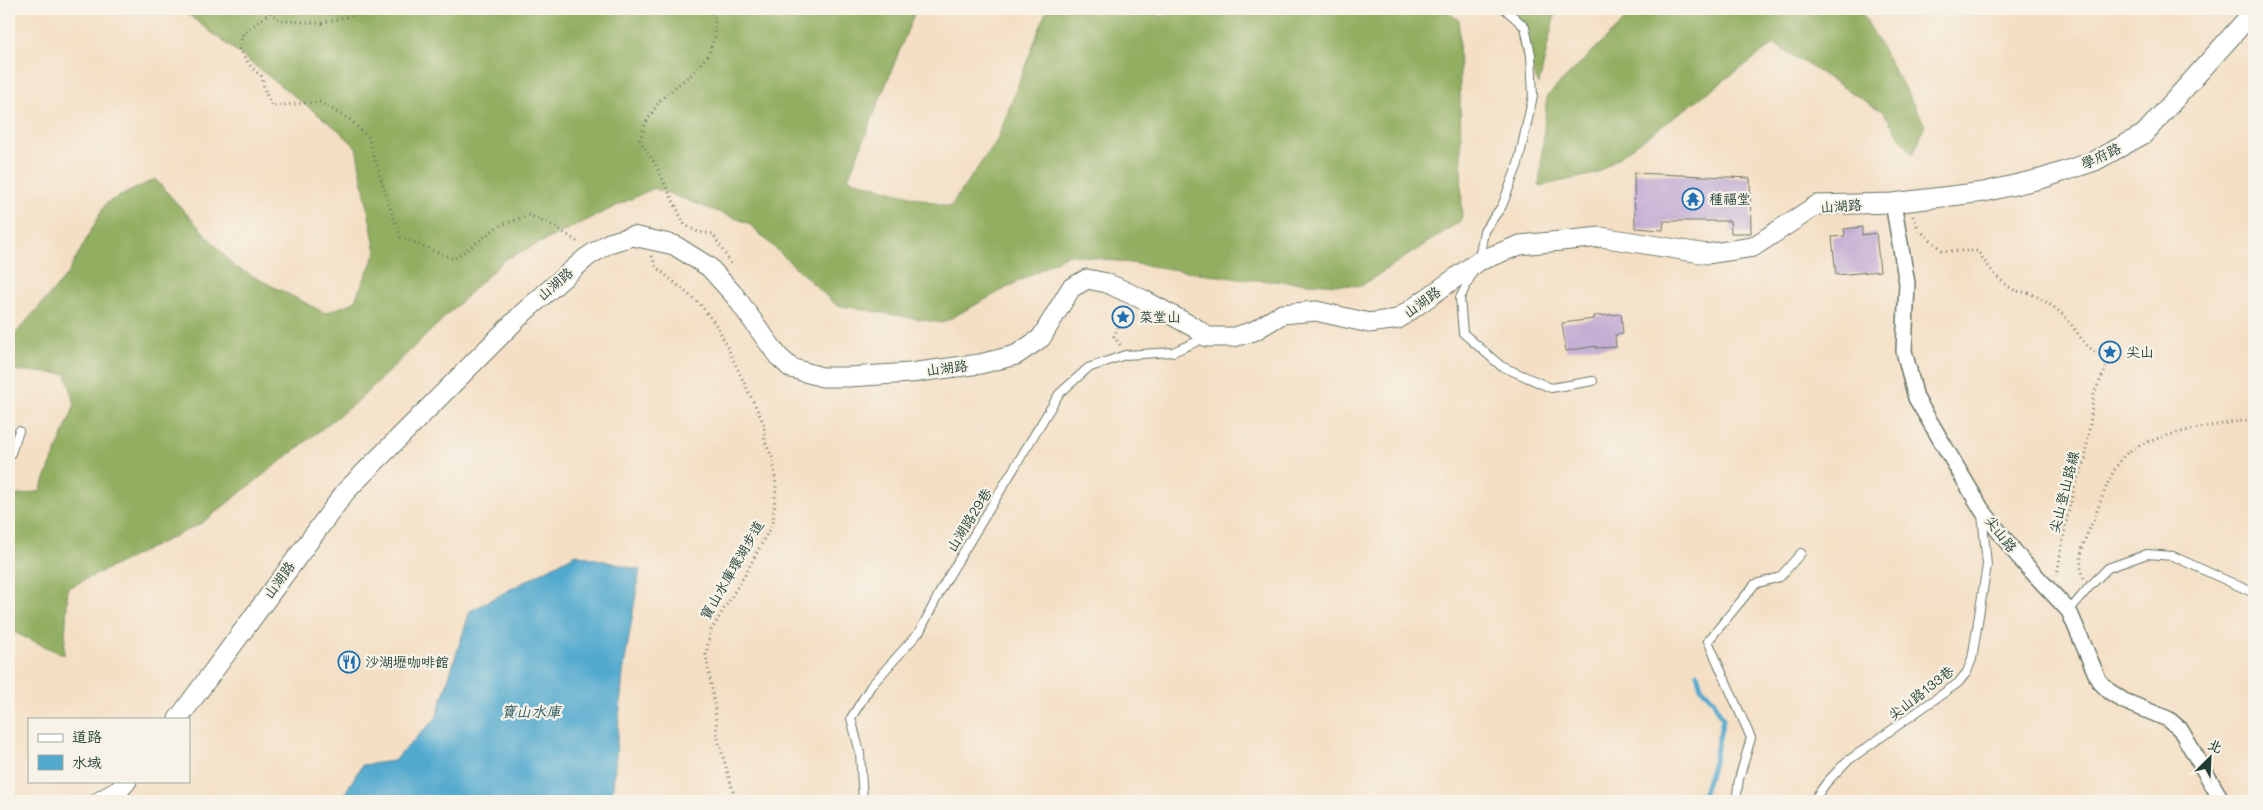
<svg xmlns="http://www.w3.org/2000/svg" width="2263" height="810" font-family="Mali,'LXGW WenKai TC',sans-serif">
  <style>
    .forest { fill: #92ae60; stroke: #58764a }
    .water { fill: #51a9ce; stroke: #387381 }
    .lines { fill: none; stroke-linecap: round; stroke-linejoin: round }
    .stream { stroke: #51a9ce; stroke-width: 5 }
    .building { fill: #bfa7d1 }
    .service-casing { stroke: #6a7666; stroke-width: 10 }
    .minor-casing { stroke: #6a7666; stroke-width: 18 }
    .tertiary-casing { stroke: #6a7666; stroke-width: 21 }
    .path { stroke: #6a7666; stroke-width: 3; stroke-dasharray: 1 4; stroke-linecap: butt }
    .service { stroke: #fff; stroke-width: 8 }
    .minor { stroke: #fff; stroke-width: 15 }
    .tertiary { stroke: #fff; stroke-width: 19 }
    .labels { text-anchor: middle; stroke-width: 4.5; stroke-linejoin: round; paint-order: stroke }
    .street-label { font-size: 14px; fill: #1f3d34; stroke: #f7f3e8 }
    .poi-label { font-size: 14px; fill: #1f3d34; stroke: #f7f3e8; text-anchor: start }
    .water-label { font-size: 15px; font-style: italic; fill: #2e5d62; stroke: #f7f3e8 }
  </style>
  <rect width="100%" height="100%" fill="#f7f3e8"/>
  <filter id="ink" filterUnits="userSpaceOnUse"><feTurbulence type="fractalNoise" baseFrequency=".02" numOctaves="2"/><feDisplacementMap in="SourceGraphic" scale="10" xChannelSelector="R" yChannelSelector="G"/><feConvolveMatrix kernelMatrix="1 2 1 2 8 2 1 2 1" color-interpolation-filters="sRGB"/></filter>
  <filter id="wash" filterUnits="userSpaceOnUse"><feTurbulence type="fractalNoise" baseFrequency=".0096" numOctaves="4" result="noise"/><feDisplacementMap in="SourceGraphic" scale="20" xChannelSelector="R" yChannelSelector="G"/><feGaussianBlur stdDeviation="1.12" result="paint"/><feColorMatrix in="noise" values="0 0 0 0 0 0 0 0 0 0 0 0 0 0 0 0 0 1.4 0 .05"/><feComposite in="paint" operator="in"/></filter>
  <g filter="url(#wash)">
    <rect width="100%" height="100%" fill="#f4dfc4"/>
    <path class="forest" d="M181,9H916L848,179L950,207L997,140L1047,9H1146L1163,17L1170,9H1443L1459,20L1462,220L1361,286L1239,279L1069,254L942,323L836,305L748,223L654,188L504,260L360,399L202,523L68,588L64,655L9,630V497L40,491L75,405L66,374L9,370V341L67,275L106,203L155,179L235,267L325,313L354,302L376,252L356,147L337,129Z
      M1509,9H1556L1539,84L1526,63Z
      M1636,9H1860L1925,125L1913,155L1883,112L1774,44L1596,174L1539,186L1547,96Z"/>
    <path class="water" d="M576,554L640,570L623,673L612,801H340L362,765L393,761L436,718L470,611Z"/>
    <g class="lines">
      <path class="stream" d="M1697,673L1701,687L1713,700L1723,719L1714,762L1701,801"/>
    </g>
    <g id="blocks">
      <path class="building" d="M1634,173L1750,178L1751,233H1731L1730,221H1664L1663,230L1635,228Z
        M1862,227V235L1876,233L1880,271L1836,275L1832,237L1845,236L1844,229Z
        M1621,314L1623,334L1615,335L1616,347L1596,348V346L1566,351L1562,323L1594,319V316Z"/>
    </g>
  </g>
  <g filter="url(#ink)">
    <use href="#blocks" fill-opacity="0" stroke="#6a7666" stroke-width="1"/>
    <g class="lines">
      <g class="service-casing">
        <path id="service" d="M1479,259L1484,231L1502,206L1518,164L1533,96L1531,55L1525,27L1505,9
          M1473,272L1460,298L1463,333L1501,366L1551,388L1593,381
          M9,458L19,431
          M2069,611L2089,587L2108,568L2147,554L2173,556L2254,593
          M863,801L860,753L851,718L871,686L920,631L944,584L1059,394L1088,368L1125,355L1173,352L1205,338
          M1736,801L1739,779L1751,738L1708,641L1755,584L1780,577L1801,553
          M1813,801L1827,782L1846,762L1958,683L1967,672L1972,659L1987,565L1982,514"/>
      </g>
      <g class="minor-casing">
        <path id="minor" d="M1893,203L1907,283L1904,351L1916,398L1982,510L2022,561L2069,611L2099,681L2109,691L2124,701L2168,719L2180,729L2222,801"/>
      </g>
      <g class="tertiary-casing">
        <path id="tertiary" d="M178,719L346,491L523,313L587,257L609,243L633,236L674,245L709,267L735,296L778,356L791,368L822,377H849L910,373L980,364L1016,355L1041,338L1071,288L1087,279L1107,283L1144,300L1197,329L1207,337H1234L1254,331L1282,314L1316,311L1369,323L1398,319L1479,261L1520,245L1601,237L1707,254L1753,247L1817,205L1893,203L1984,192L2044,178L2095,161L2144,134L2254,11
          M100,801L119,790L127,781"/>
      </g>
      <path class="path" d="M266,9L281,21L322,23L377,9
        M708,9L715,19V36L708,55L694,72L661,99L645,124L640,140L654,162L685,225L698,232L713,234L731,264
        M270,12L243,34L239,49L251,67L261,76L265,92L272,106L320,102L350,120L368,137L392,214L401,237L454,259L499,226L529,215L556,227L579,243
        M1913,216L1919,230L1943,251H1978C1984,263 2002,284 2014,290C2019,293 2025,291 2029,293C2041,298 2053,306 2062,314C2077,326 2086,359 2110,354L2105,371L2094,393L2085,461L2075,485L2066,522L2057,575
        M652,256L656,267L700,304L718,328L764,424L765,442L773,459L776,486L773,522L746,573L710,632L706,655L715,708L717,736L736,801
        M1120,345L1114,336L1123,317
        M2084,578C2075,559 2086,536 2094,519C2102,498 2109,475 2123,457C2142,434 2224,424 2254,419"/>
      <use href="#service" class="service"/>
      <use href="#minor" class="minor"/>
      <use href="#tertiary" class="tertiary"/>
    </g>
  </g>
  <defs>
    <g id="temple-ring" transform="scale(1.125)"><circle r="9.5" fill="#f7f3e8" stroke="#1f6fb2" stroke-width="1.5"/><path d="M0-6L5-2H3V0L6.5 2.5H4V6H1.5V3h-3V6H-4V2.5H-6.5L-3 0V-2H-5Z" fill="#1f6fb2"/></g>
    <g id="sight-ring" transform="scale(1.125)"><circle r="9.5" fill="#f7f3e8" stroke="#1f6fb2" stroke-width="1.5"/><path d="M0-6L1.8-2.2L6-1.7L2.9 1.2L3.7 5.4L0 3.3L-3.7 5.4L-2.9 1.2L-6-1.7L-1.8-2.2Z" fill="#1f6fb2"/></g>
    <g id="restaurant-ring" transform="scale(1.125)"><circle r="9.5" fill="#f7f3e8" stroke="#1f6fb2" stroke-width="1.5"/><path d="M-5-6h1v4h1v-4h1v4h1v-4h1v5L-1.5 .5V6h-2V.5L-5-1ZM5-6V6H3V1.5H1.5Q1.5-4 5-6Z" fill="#1f6fb2"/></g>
  </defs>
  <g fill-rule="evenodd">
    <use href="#temple-ring" x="1693" y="199"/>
    <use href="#sight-ring" x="1123" y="317"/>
    <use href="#sight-ring" x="2110" y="352"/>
    <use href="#restaurant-ring" x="349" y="662"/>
  </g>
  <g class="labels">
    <g class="street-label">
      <text transform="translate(2101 156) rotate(-25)" y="5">學府路</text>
      <text transform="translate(1841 206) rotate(-4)" y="5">山湖路</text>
      <text transform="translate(555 284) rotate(-41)" y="5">山湖路</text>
      <text transform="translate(1422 302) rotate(-36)" y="5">山湖路</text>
      <text transform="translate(947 368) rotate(-7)" y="5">山湖路</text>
      <text transform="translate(2064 492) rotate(-76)" y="5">尖山登山路線</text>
      <text transform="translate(969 520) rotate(-58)" y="5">山湖路29巷</text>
      <text transform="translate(2001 534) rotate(52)" y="5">尖山路</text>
      <text transform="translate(732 570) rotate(-60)" y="5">寶山水庫環湖步道</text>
      <text transform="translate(279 580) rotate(-54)" y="5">山湖路</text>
      <text transform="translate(1921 693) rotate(-38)" y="5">尖山路133巷</text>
    </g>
    <g class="poi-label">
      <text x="1709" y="204">種福堂</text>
      <text x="1139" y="322">菜堂山</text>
      <text x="2126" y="357">尖山</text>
      <text x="365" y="667">沙湖壢咖啡館</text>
    </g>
    <g class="water-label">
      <text x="531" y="717">寶山水庫</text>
    </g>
  </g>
  <rect width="2263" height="810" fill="none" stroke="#f7f3e8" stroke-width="30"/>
  <rect x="28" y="718" width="162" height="65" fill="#f7f3e8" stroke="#a1aaa0"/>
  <rect x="38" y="734" width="25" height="8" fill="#ffffff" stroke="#a1aaa0"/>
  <text x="72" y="742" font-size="15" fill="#1f3d34">道路</text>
  <rect x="38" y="755" width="25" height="15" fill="#51a9ce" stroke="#a1aaa0"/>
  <text x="72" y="768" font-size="15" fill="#1f3d34">水域</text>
  <g transform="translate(2210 758) rotate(24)" stroke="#f7f3e8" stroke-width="4" paint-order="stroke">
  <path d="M0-4L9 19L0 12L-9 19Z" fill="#1f3d34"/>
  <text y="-8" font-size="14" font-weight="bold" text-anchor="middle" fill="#1f3d34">北</text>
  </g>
</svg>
